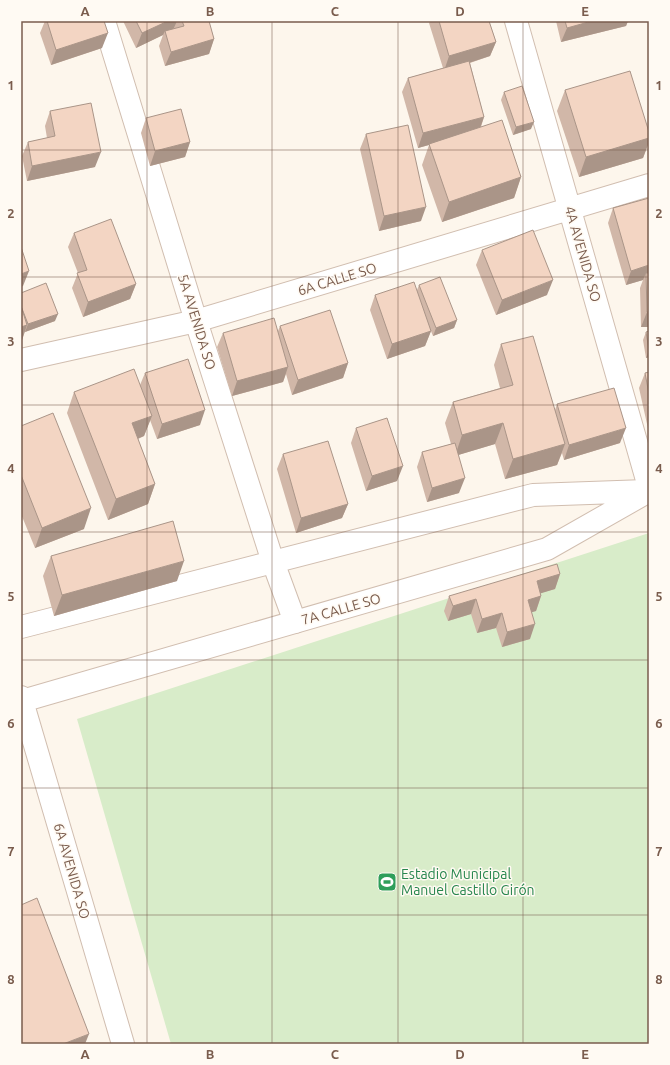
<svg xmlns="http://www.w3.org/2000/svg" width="670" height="1065" font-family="Ubuntu,sans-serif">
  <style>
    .garden { fill: #d8ecc9 }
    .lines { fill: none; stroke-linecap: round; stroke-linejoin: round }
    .minor-casing { stroke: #d1beb0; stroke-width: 24 }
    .tertiary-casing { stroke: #d1beb0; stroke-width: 24 }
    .minor { stroke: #fff; stroke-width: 22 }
    .tertiary { stroke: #fff; stroke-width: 22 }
    .wall { fill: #d1b7a8 }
    .shaded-wall { fill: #aa9588 }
    .building { fill: #f3d5c3; stroke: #aa9588 }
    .grid { fill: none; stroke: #7a5c4d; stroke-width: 1; stroke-opacity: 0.55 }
    .labels { text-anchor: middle; stroke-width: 3; stroke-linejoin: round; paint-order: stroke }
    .street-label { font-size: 14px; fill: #7a5c4d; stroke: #fffaf3 }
    .leisure-label { font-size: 14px; fill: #27864d; stroke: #fffaf3; text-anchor: start }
    .neatline { fill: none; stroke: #7a5c4d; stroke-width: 1.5 }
    .grid-label { font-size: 13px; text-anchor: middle; font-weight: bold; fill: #7a5c4d }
  </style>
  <rect width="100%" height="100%" fill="#fdf6ec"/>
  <path class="garden" d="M649,533V1044H171L77,719Z"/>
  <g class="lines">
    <g class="minor-casing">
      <path id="minor" d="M104,21L196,321L273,562L295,622
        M516,21L649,487
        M21,360L196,321L649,185
        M22,701L123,1044"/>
    </g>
    <g class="tertiary-casing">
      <path id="tertiary" d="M21,627L533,495L646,491
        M21,697L22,701L547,549L649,491"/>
    </g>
    <use href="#minor" class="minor"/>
    <use href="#tertiary" class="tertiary"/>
  </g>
  <path class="wall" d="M45,21H104L102,48L51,65L40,33Z
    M123,21H209L214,39L209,54L165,66L159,46L163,35L136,48Z
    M430,21H489L496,42L490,56L470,63L484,117L481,127L521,177L514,198L442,222L422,165L429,145L418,148L402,92L408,78L443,68L429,23Z
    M556,21H628L626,26L561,42Z
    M565,90L649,132V142L643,158L579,177L557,111Z
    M504,92L531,129L513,135L501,100Z
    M50,111L95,167L27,181L22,156L28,142L47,138L45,126Z
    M146,118L190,142L185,157L150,166L141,133Z
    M366,134L421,221L379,231L360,149Z
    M649,198V327H641L640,288L643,280L626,285L608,223L613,208Z
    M74,233L136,284L130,299L83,317L72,288L78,273L68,247Z
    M482,250L547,295L496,315L476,265Z
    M419,285L457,320L454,328L433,336L428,324L431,331L425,346L387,359L370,310L375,295L417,290Z
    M21,293L55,321L25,332V331L22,340Z
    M280,326L348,363L343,378L292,395L286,374L283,382L232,396L217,347L223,333L278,331Z
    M649,331V357L646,358L643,340L646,332Z
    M501,344L555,410L557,404L620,443L564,460L562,453L557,465L505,479L495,444L458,455L459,493L427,502L417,467L422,452L451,444L445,423L453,402L500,388L494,365Z
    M649,372V433L639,388L645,373Z
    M145,373L200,425L157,439L150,420L144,436L138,439L155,484L148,504L108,520L67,413L74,392L140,385Z
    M21,426L84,529L35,548L21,514Z
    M356,428L397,481L366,491L351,443Z
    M283,454L348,504L342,518L296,533L277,469Z
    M51,556L177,581L54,616L43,576Z
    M560,574L555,589L540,593L541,596L536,611L531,612L530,639L502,647L496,628L477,633L471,614L448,621L444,611L449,596Z"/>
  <path class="shaded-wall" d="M168,21H177L173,30L165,31L163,35L136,48L142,33Z
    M592,21H628L626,26L561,42L567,28Z
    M108,33L102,48L51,65L56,50Z
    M214,39L209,54L165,66L171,52Z
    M496,42L490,56L444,71L449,56Z
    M484,117L479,131L418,148L423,133Z
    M534,122L531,129L513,135L516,127Z
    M649,138V142L643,158L579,177L586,157Z
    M190,142L185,157L150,166L155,151Z
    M101,152L95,167L27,181L32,166Z
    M521,177L514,198L442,222L449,202Z
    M426,207L421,221L379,231L384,216Z
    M649,265V279L646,273L643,280L626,285L631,271Z
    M29,271L23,286L21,287V274Z
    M553,280L547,295L496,315L502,300Z
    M136,284L130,299L83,317L88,302Z
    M647,312H649V327H641Z
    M58,314L55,321L25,332L28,324Z
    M457,320L454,328L433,336L436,328Z
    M27,325L22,340H21V327Z
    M431,331L425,346L387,359L392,344Z
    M649,350V357L646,358Z
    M348,363L343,378L292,395L298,380Z
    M288,367L283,382L232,396L237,381Z
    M205,410L200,425L157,439L162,424Z
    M152,416L144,436L125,444L132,423Z
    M503,423L495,444L455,456L462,435Z
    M626,428L620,443L564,460L569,445Z
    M565,444L557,465L505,479L513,459Z
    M403,466L397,481L366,491L372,476Z
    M465,478L459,493L427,502L432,488Z
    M155,484L148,504L108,520L116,499Z
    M348,504L342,518L296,533L301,518Z
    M91,508L84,529L35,548L42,528Z
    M184,561L177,581L54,616L62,595Z
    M560,574L555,589L532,596L537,581Z
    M541,596L536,611L522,615L528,600Z
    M476,599L471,614L448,621L453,606Z
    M502,613L496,628L477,633L482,619Z
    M535,624L530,639L502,647L507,632Z
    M89,1034L85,1044H63Z"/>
  <path class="building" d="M47,21H104L108,33L56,50Z
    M136,21H168L142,33Z
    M182,21H209L214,39L171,52L165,31L184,26Z
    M439,21H489L496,42L449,56Z
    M565,21H592L567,28Z
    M469,61L484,117L423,133L408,78Z
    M630,71L649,132V138L586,157L565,90Z
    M522,86L534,122L516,127L504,92Z
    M91,103L101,152L32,166L28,142L55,136L50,111Z
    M181,109L190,142L155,151L146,118Z
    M502,120L521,177L449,202L429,144Z
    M408,125L426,207L384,216L366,134Z
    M649,198V265L631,271L613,208Z
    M111,219L136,284L88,302L77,273L87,270L74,233Z
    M533,230L553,280L502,300L482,250Z
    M21,247L29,271L21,274Z
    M646,273H649V312H647Z
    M440,277L457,320L436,328L419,285Z
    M414,282L431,331L392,344L375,295Z
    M46,283L58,314L28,324L21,306V293Z
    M21,306L27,325L21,327Z
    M330,310L348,363L298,380L280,326Z
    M274,318L288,367L237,381L223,333Z
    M649,331V350L646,332Z
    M533,336L565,444L513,459L503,423L462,435L453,402L513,385L501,344Z
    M188,359L205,410L162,424L145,373Z
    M134,369L152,416L132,423L155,484L116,499L74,392Z
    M649,372V394L645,373Z
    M614,388L626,428L569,445L557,404Z
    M53,413L91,508L42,528L21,475V426Z
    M387,418L403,466L372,476L356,428Z
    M328,441L348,504L301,518L283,454Z
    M455,443L465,478L432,488L422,452Z
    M173,521L184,561L62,595L51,556Z
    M557,564L560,574L537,581L541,596L528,600L535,624L507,632L502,613L482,619L476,599L453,606L449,596Z
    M37,898L89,1034L63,1044H21V905Z"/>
  <path class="grid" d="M147,21V1044M272,21V1044M398,21V1044M523,21V1044M21,150H649M21,277H649M21,405H649M21,532H649M21,660H649M21,788H649M21,915H649"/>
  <defs>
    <g id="stadium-square" transform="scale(1)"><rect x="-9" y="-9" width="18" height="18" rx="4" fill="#2e9e5b" stroke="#fffaf3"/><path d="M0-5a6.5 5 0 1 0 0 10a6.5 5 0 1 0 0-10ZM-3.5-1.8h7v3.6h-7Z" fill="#fff"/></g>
  </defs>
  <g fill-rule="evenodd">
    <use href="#stadium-square" x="387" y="882"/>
  </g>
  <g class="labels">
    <g class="street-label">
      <text transform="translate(583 254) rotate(74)" y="5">4A AVENIDA SO</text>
      <text transform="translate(337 279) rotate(-17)" y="5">6A CALLE SO</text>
      <text transform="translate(197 322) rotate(73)" y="5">5A AVENIDA SO</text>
      <text transform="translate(341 609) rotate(-16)" y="5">7A CALLE SO</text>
      <text transform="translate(72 871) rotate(74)" y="5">6A AVENIDA SO</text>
    </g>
    <g class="leisure-label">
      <text x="401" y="879">Estadio Municipal<tspan x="401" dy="16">Manuel Castillo Girón</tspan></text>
    </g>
  </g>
  <rect width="670" height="1065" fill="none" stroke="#fffaf3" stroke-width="44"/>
  <rect x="22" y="22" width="626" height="1021" class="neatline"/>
  <g class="grid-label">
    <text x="85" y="16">A</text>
    <text x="210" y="16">B</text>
    <text x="335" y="16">C</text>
    <text x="460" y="16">D</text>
    <text x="585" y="16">E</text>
    <text x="11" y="90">1</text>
    <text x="659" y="90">1</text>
    <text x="11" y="218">2</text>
    <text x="659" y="218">2</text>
    <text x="11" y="346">3</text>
    <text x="659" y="346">3</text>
    <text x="11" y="473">4</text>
    <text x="659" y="473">4</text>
    <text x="11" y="601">5</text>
    <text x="659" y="601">5</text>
    <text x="11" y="728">6</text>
    <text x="659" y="728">6</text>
    <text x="11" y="856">7</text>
    <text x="659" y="856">7</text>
    <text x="11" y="984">8</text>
    <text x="659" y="984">8</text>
    <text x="85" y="1059">A</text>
    <text x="210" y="1059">B</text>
    <text x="335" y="1059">C</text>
    <text x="460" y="1059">D</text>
    <text x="585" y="1059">E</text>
  </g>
</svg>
